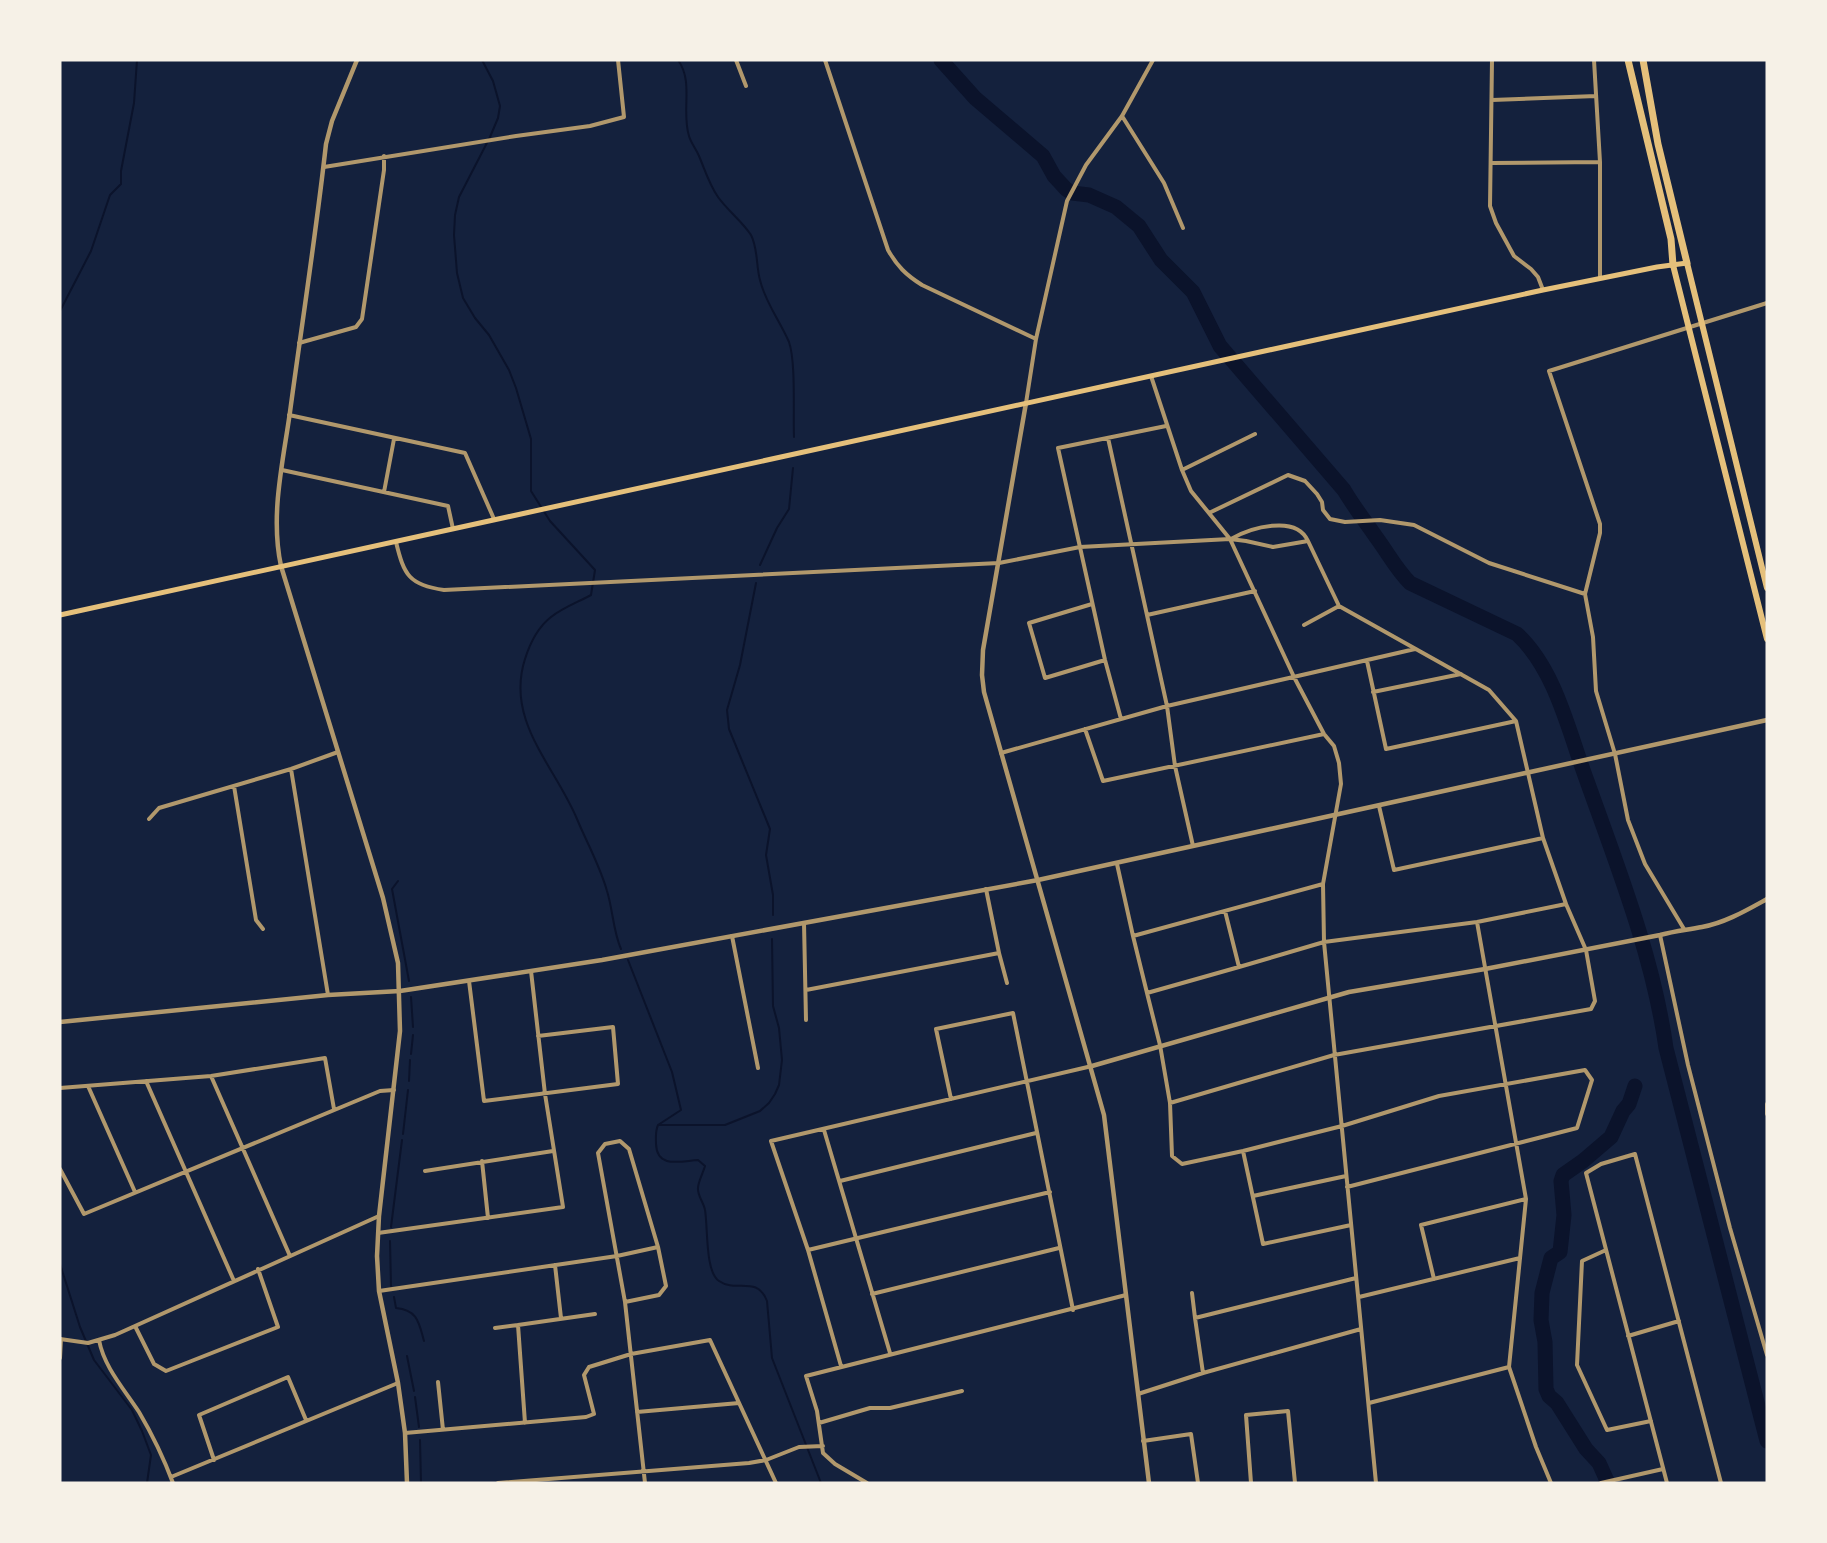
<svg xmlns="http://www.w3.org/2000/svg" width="1827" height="1543" font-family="Poppins,sans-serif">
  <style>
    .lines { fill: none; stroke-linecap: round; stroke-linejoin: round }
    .stream { stroke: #0b132b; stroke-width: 2 }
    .river { stroke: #0b132b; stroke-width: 15 }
    .minor { stroke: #b1986c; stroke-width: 4 }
    .tertiary { stroke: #b1986c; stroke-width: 4.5 }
    .secondary { stroke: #e5c07b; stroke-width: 5 }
    .primary { stroke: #e5c07b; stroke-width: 6 }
    .motorway { stroke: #e5c07b; stroke-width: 7 }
  </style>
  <rect width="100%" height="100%" fill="#14213d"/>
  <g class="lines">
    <path class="stream" d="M482,60L493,81L500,106L498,118L490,137L459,197L455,215L454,235L457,273L463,298L475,318L489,335L509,370L516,388L531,439V491L550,521L595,570L591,595C578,602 562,608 551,617C537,628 530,643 525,659C505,721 555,766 577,819C587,843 600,866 607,891C613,910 613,931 621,949
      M678,60C694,82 681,111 689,136C691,143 696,149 699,156C705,170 709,184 718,197C728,211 742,221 751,235C758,248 756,266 760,280C765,302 780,321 789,342C796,362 793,414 794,437
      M60,311L91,251L110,195L121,184V171L134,103L137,60
      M760,565L777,528L789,509L793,468
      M756,583L740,665L727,710L729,729L770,829L766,855L773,895V915
      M398,881L392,889L409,981
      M628,960L672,1072L681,1110L658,1125
      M411,997L413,1027
      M411,1054L413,1035
      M409,1081L410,1060
      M658,1125C655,1132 656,1137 656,1144C657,1169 681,1161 698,1160L705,1166C703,1173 698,1182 698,1188C697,1195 704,1203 705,1210C708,1227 705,1272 719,1281C736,1293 757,1275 767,1301L772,1358L821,1483
      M658,1125H725L760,1111L769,1103L775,1094L779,1085L782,1060L779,1028L773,1006L772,939
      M403,1134L408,1090
      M391,1227L402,1140
      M390,1241L391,1286
      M60,1264L80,1327L94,1360L132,1410L142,1431L151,1455L147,1483
      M394,1297L396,1308C418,1310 419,1323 424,1341
      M407,1356L414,1391
      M415,1397L419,1427
      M420,1440L421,1483"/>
    <path class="river" d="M941,60L975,98L1043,156L1054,176L1066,189L1072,193L1089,195L1116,207L1139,226L1161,260L1193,292L1220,346L1344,490C1354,507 1365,521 1376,537C1388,553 1396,569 1410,583L1517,634C1556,670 1569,733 1587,781C1618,868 1653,956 1666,1048L1767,1441
      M1608,1483L1599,1463L1586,1449L1557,1403L1549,1396L1546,1389L1545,1342L1541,1320L1542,1293L1551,1258L1560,1252L1564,1215L1561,1181L1563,1175L1583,1161L1611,1137L1623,1111L1629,1104L1635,1086"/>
    <path class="minor" d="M736,60L746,86
      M825,60L888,250C897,266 906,275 922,285L1036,339
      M1492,60L1490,206L1496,223L1514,256L1531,269L1538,277L1543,290
      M1594,60L1600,162V278
      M1492,100L1596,96
      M1122,116L1164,183L1183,228
      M1492,163L1600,162
      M324,167L516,136L590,126L624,117L618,60
      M299,343L356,327L362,319L384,170V156
      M1151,376L1182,470L1191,491L1230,539L1294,677L1324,734L1334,746L1339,763L1341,784L1323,884L1324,942L1376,1483
      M1026,403L1036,339L1067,201L1086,165L1122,116L1153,60
      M289,415L465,453L494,519
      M1108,438L1167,706L1175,766L1193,846
      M282,470L448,506L453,529
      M1182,470L1255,434
      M384,492L394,439
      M1209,513L1288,475L1305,481L1317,494L1322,502L1323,510L1330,519L1345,522L1380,520L1414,525L1489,563L1585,594
      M1231,539C1250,528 1296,514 1308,541
      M396,542C404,575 409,585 444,590L999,563L1080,547L1230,539L1246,541L1273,547L1308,541L1339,606L1489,690L1516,721L1543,838L1394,870L1379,806
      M1092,604L1029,623L1045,678L1105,660
      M1147,615L1255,591
      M1304,625L1339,606
      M1367,661L1386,749L1516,721
      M1373,692L1461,674
      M1121,719L1105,660L1058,448L1166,426
      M1085,729L1103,781L1324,734
      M1001,753L1167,706L1415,649
      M291,769L328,995
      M234,786L256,920L263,929
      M149,819L159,808L291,769L338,752
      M1117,864L1133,936L1323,884
      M1225,911L1239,967L1324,942L1477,922L1566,904L1543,838
      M1477,922L1526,1199L1509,1367L1536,1447L1551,1483
      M804,923L806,1020
      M1684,929L1645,864L1628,820L1615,754L1596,691L1593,637L1585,594L1600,533V524L1549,371L1767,303
      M1660,935L1688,1065L1730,1228L1767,1355
      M732,936L758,1068
      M1133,936L1147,993
      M999,953L1007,983
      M1239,967L1147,993L1160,1045L1170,1103L1172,1156L1182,1164L1243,1151L1342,1126L1439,1096L1585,1070L1592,1080L1577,1128L1347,1187
      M469,981L484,1101L618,1084L613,1027L538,1036
      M806,990L999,953L986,889
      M211,1076L290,1256
      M146,1081L234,1281
      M88,1086L135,1192
      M60,1088L211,1076L325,1058L334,1109
      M951,1099L936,1029L1013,1013L1073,1310
      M1170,1103L1334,1055L1591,1009L1595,1001L1586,950L1566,904
      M1767,1104V1114
      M824,1130L890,1353
      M1243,1151L1263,1244L1351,1225
      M482,1161L488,1218
      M60,1169L84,1214L380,1091L394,1090
      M425,1171L553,1151
      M840,1181L1036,1133
      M1253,1196L1346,1176
      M378,1233L563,1207L545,1094L531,971
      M808,1250L1050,1192
      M1606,1250L1582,1261L1577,1365L1607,1430L1651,1421
      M555,1265L561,1318
      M1434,1279L1421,1225L1526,1199
      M379,1291L617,1256L658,1247
      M1192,1293L1195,1318
      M872,1294L1059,1248
      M1359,1297L1520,1258
      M625,1302L659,1295L666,1286L658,1247L629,1149L620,1141L605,1144L598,1153L625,1302L645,1483
      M135,1326L154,1364L166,1371L278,1327L258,1269
      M495,1328L518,1325
      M1628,1336L1679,1321
      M60,1339L88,1343L115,1335L379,1216
      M99,1340C104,1367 124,1389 139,1412C152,1434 164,1459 173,1483
      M60,1358L61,1339
      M841,1366L808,1250L771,1141L1092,1066
      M1203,1373L1195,1318L1356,1278
      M438,1382L443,1430
      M1138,1394L1203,1373L1361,1329
      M1369,1403L1509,1367
      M637,1412L739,1403
      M525,1423L518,1325L595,1314
      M819,1423L870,1408H890L962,1391
      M405,1433L586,1417L594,1414L584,1375L589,1367L631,1354L710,1340L776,1483
      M1143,1441L1191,1434L1198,1483
      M214,1460L199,1415L288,1377L306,1420
      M171,1477L398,1383
      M498,1483L749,1463L766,1460L799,1447L823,1446
      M867,1483L835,1464L823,1453L817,1411L806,1376L1126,1295
      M1251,1483L1246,1415L1288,1411L1295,1483
      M1601,1483L1663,1469
      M1667,1483L1586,1173L1601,1164L1635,1154L1721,1483"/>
    <path class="tertiary" d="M357,60L332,121L326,144C316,234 302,323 290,412C283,462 270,515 281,566L383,898L398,963L400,1031L379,1216L377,1256L379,1291L398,1383L405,1433L407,1483
      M1026,403L983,650L982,675L984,692L1104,1115L1149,1483
      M60,1022L328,995L400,991L602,960L1038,880L1767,720
      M1092,1066L1349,992L1485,969L1660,935C1676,931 1687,930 1702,927C1725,923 1747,910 1767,899"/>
    <path class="secondary" d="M60,615L1543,290L1657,267L1687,263"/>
    <path class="primary" d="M1687,263L1767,588
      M1673,265L1767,639"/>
    <path class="motorway" d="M1628,60L1671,239L1673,265
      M1643,60L1658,144L1687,263"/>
  </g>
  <rect width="1827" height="1543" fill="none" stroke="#f6f1e7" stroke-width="123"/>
</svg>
